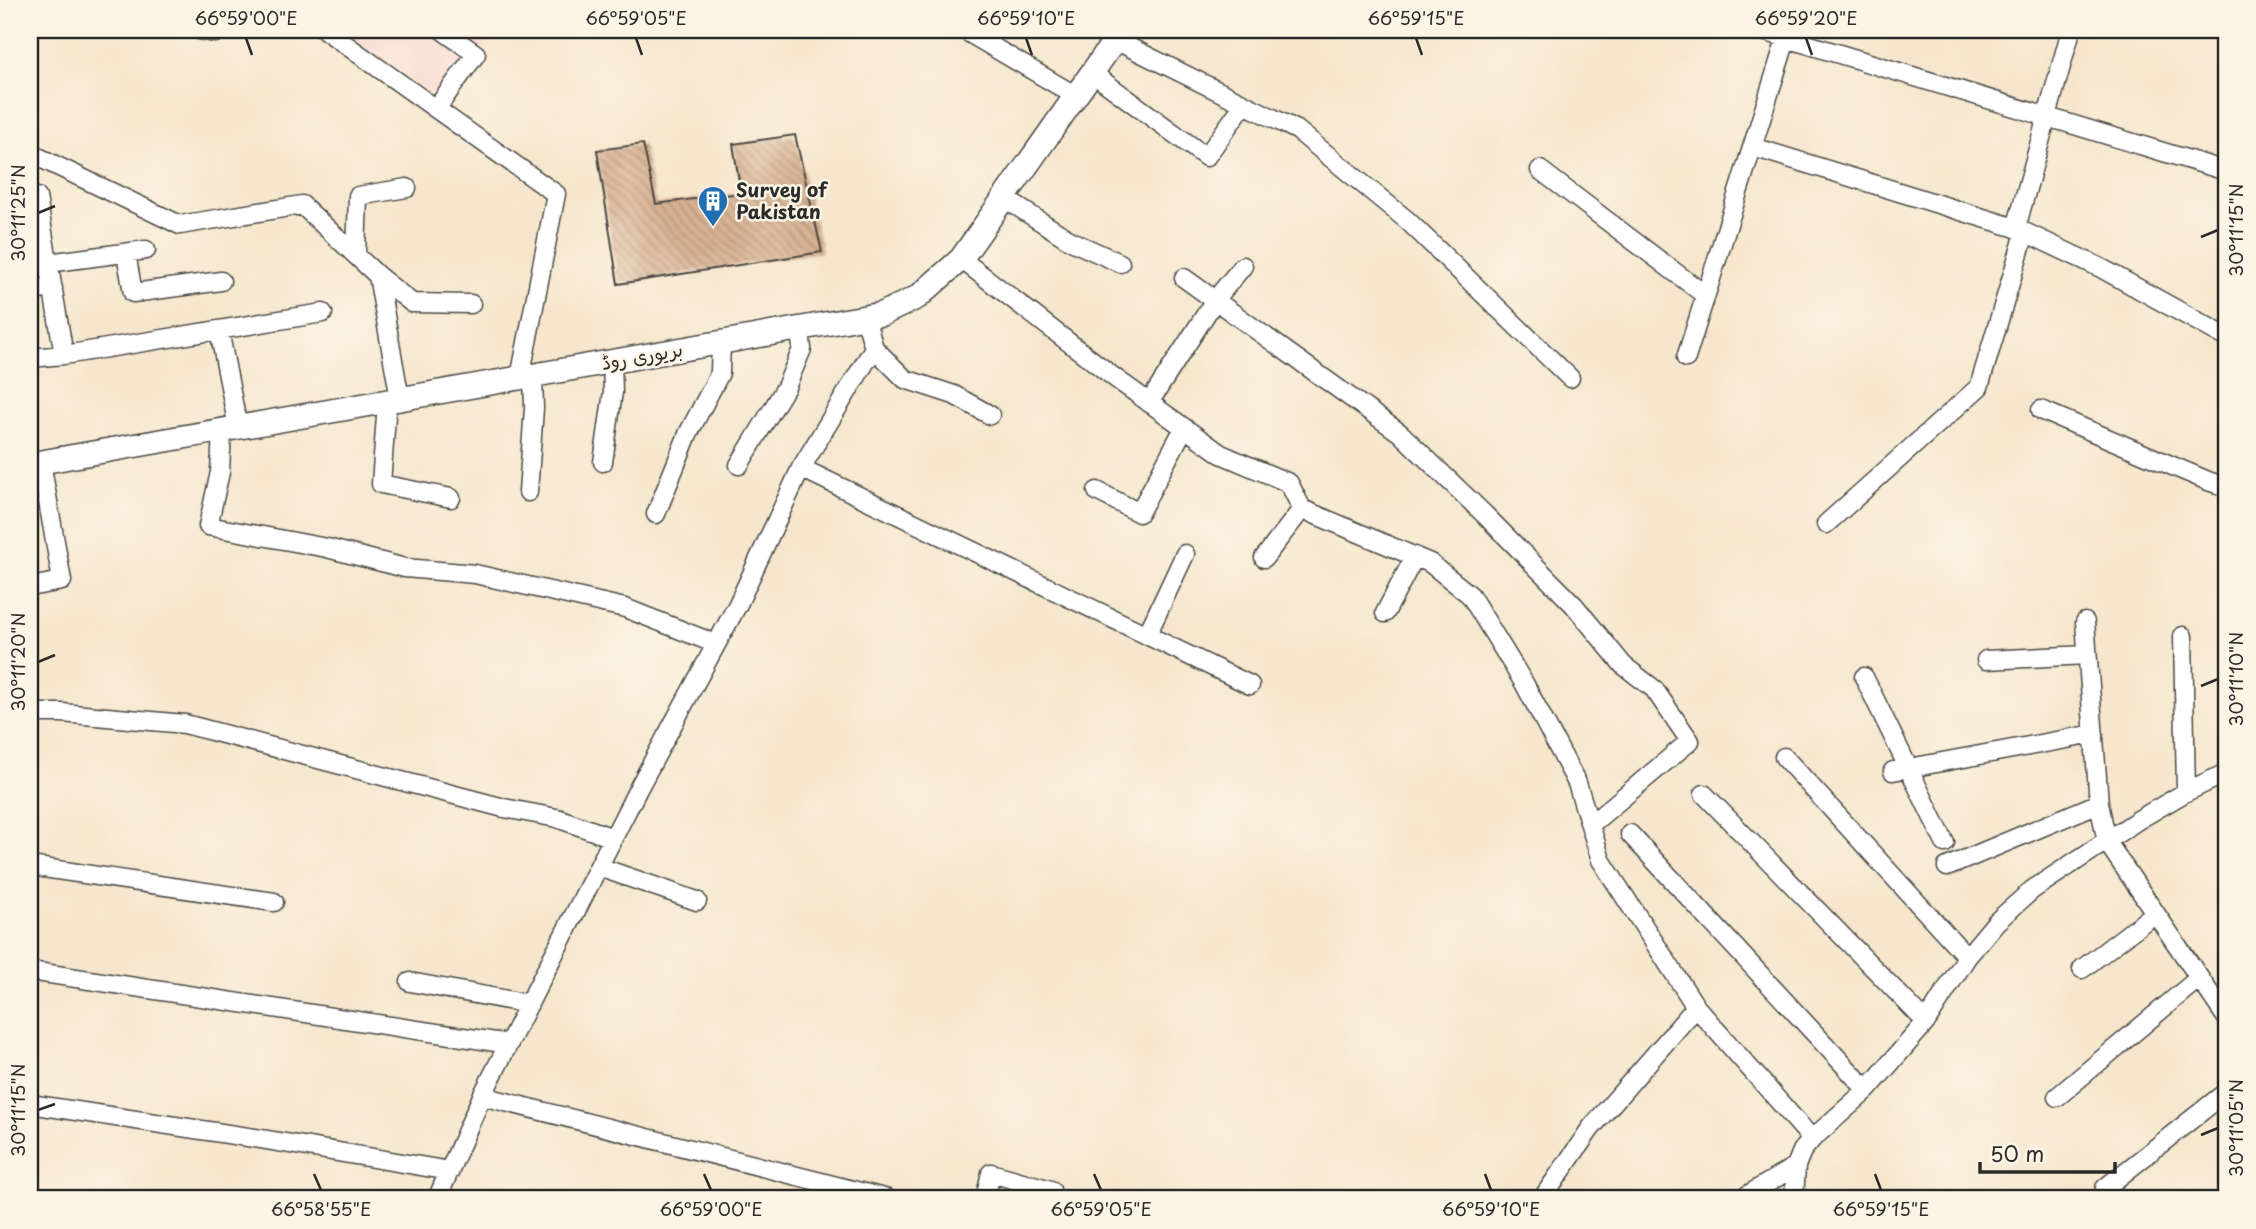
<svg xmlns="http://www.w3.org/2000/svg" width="2256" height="1229" font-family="'Playpen Sans','Playpen Sans Arabic',sans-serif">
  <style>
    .built { fill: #f7d0cc }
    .building { fill: url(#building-back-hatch) }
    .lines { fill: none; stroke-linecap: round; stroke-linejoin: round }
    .minor-casing { stroke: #494743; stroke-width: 21 }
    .major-casing { stroke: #494743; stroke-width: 26 }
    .minor { stroke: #fff; stroke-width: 18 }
    .major { stroke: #fff; stroke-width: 23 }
    .ticks { fill: none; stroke: #2b2b2b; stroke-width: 2.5 }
    .labels { text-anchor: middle; stroke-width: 5; stroke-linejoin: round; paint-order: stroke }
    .poi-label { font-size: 19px; font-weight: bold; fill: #2b2b2b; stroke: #fcf5e5; text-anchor: start }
    .street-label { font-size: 19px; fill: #2b2b2b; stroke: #fcf5e5 }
    .neatline { fill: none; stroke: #2b2b2b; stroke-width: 2.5 }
    .ticks-label { font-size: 18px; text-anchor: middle; fill: #2b2b2b }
  </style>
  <defs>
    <pattern id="building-back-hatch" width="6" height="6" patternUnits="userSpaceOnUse" patternTransform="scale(1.75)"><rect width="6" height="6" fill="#d9b394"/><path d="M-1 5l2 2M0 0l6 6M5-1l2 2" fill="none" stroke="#b09279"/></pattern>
  </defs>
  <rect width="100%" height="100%" fill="#fcf5e5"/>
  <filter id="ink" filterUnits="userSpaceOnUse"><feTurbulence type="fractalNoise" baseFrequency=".0143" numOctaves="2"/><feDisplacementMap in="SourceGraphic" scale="14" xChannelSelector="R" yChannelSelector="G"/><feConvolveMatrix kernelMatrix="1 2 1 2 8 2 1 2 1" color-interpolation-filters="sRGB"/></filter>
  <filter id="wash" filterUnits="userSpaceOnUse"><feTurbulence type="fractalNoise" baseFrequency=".00686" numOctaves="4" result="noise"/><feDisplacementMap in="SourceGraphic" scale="28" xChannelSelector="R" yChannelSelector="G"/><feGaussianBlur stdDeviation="1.57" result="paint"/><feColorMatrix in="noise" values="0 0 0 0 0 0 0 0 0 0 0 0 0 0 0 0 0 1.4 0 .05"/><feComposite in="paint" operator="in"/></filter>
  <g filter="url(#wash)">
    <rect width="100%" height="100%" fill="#f6e6cd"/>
    <path class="built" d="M333,30H496L442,100Z"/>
    <g id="blocks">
      <path class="building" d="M795,135L822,252L618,284L597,150L643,144L656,204L741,193L733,144Z"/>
    </g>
  </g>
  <g filter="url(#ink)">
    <use href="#blocks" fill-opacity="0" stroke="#494743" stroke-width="2"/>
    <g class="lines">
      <g class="minor-casing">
        <path id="minor" d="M199,30L215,33L218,30
          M325,30L556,194L520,378
          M964,30L1076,96
          M1760,30L2226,171
          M1115,40L1297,130L1408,221L1570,378
          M1092,73L1206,157L1244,104
          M436,109L476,54L442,30
          M1753,147L2016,228L2101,268L2226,337
          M30,148L32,154L180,225L302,205L378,276L400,399
          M1540,170L1705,295
          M30,198L37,197L64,355
          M1004,198L1071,241L1120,263
          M2016,228L2071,30
          M126,253L133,293L221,281
          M356,255L358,196L407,188
          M961,259L1115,378L1221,454L1289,483L1302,509L1430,563L1470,595L1524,683L1577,783L1601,860L1696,1007L1812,1139
          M48,263L146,250
          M378,276L412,303L471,304
          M1184,278L1400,433L1485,515L1574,605L1623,665L1654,689L1690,741L1590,825
          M30,291L53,288
          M219,330L238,428
          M874,348L905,379L954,395L990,415
          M30,358L64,355L323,313
          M1686,358L1789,30
          M387,402L381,484L451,498
          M1149,403L1215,300L1243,266
          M2041,410L2208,481L2226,487
          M222,430L220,472L208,526L327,548L405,568L475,574L625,608L716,644
          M603,462L613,392L612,362
          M739,465L786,387L802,349L800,329
          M801,468L1250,685
          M1097,491L1139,513L1184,428
          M528,492L534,408L533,375
          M656,514L688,434L720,373L721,343
          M1826,524L1979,387L2025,233
          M1264,558L1302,509
          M30,587L62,581L41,462
          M1385,613L1415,556
          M2085,622L2099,803L2107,842L2226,1017
          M1147,635L1185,554
          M2183,636L2186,792
          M1986,660L2087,655
          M1864,677L1945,843
          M30,713H62L185,724L504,808L557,818L613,838
          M1784,757L1967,957
          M1893,771L2094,734
          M1704,794L1926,1022
          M1630,834L1867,1090
          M30,866L274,902
          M599,867L697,901
          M1947,867L2099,803
          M2082,969L2154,914
          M30,971L509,1044
          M410,982L529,1004
          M482,1096L888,1199
          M2057,1097L2199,978
          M30,1104L261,1139L450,1171
          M2105,1188L2226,1092
          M437,1199L482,1096L639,787L738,604L801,468L874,348L865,317
          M985,1199L991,1173L1051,1190L1049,1199
          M1542,1199L1591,1128L1696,1007
          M1741,1199L1796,1166
          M1794,1199L1796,1166L1802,1151L1812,1139L1867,1090L1926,1022L1967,957L1996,922L2032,890L2138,820L2186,792L2226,773"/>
      </g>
      <g class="major-casing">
        <path id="major" d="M30,464L882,314L918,297L961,259L1122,30"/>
      </g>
      <use href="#minor" class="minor"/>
      <use href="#major" class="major"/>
    </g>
  </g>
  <path class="ticks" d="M246,38L252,55M636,38L642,55M1026,38L1032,55M1416,38L1422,55M1806,38L1812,55M38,213L55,206M2201,237L2218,230M38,662L55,655M2201,686L2218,679M38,1110L55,1104M2201,1135L2218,1128M314,1174L321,1190M704,1174L711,1190M1094,1174L1101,1190M1485,1174L1491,1190M1875,1174L1881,1190"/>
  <defs>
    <g id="building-pin" transform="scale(1.575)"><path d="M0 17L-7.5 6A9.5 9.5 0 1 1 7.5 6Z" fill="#1f6fb2" stroke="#fcf5e5"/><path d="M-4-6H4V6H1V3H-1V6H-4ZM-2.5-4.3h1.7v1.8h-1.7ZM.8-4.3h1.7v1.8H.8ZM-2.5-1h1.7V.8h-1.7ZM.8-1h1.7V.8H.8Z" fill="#fff"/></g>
  </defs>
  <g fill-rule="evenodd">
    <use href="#building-pin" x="713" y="201"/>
  </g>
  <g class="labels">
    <g class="poi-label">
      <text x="736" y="197">Survey of<tspan x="736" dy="22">Pakistan</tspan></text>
    </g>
    <g class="street-label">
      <text transform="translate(642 356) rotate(-10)" y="7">بریوری روڈ</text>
    </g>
  </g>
  <rect width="2256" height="1229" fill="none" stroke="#fcf5e5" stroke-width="77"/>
  <path d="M1980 1162v10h135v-10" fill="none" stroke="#2b2b2b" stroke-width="3.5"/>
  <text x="1990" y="1162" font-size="21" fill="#2b2b2b" stroke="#fcf5e5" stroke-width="5" paint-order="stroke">50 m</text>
  <rect x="38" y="38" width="2180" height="1152" class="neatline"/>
  <g class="ticks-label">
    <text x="246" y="25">66°59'00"E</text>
    <text x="636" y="25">66°59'05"E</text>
    <text x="1026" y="25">66°59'10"E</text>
    <text x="1416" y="25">66°59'15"E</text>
    <text x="1806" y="25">66°59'20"E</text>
    <text transform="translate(19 213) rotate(-90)" y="6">30°11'25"N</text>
    <text transform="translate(2237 230) rotate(-90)" y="6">30°11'15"N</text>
    <text transform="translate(19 662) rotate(-90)" y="6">30°11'20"N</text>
    <text transform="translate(2237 679) rotate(-90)" y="6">30°11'10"N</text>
    <text transform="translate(19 1110) rotate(-90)" y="6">30°11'15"N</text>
    <text transform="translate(2237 1128) rotate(-90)" y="6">30°11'05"N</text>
    <text x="321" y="1216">66°58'55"E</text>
    <text x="711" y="1216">66°59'00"E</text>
    <text x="1101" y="1216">66°59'05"E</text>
    <text x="1491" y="1216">66°59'10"E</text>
    <text x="1881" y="1216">66°59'15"E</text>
  </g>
</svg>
